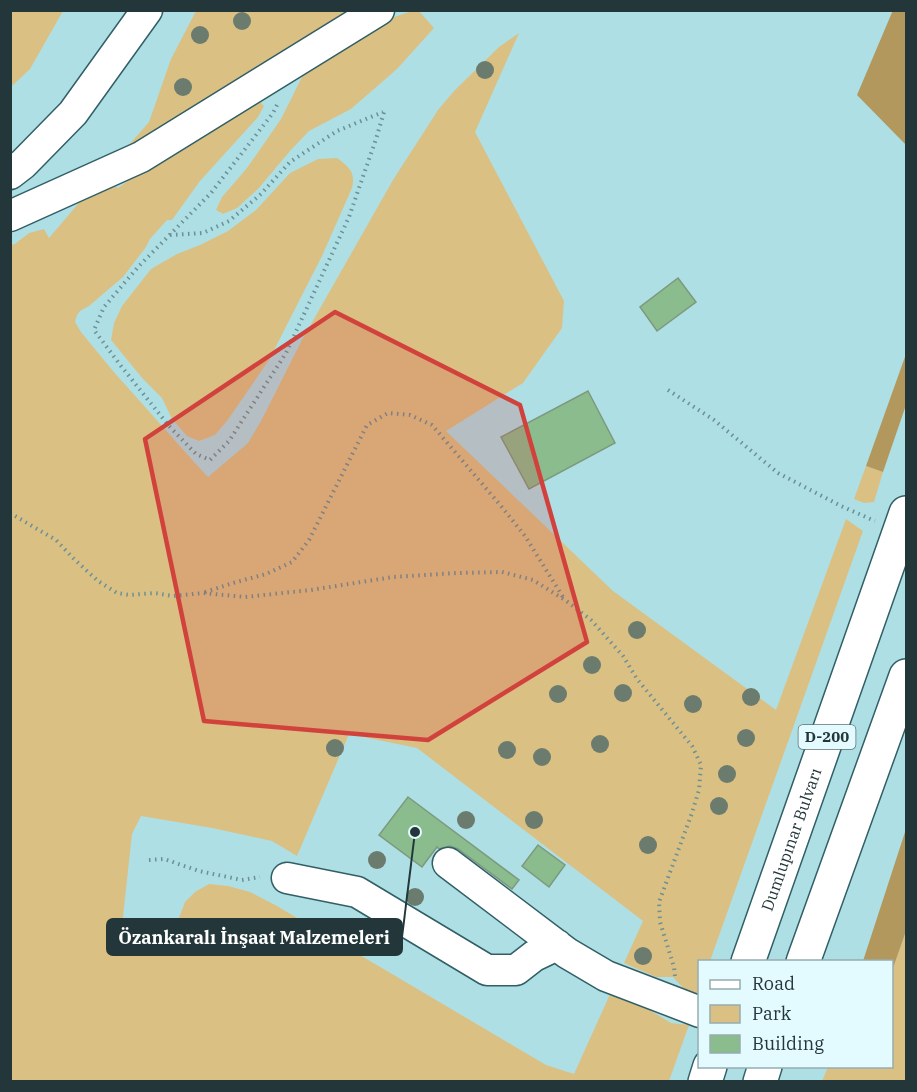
<svg xmlns="http://www.w3.org/2000/svg" width="917" height="1092" font-family="'IBM Plex Serif',serif">
  <style>
    .green { fill: #dbc084 }
    .forest { fill: #b3985d }
    .building { fill: #8abc8e; stroke: #7d997e; stroke-width: 1.5 }
    .lines { fill: none; stroke-linecap: round; stroke-linejoin: round }
    .minor-casing { stroke: #315f65; stroke-width: 33 }
    .highway-casing { stroke: #315f65; stroke-width: 36 }
    .path { stroke: #6c9094; stroke-width: 4; stroke-dasharray: 1.5 4.5; stroke-linecap: butt }
    .minor { stroke: #fff; stroke-width: 30 }
    .highway { stroke: #fff; stroke-width: 33 }
    .tree { fill: #6b7b6e }
    .marked { fill: #d1423d; fill-opacity: 0.2; stroke: #d1423d; stroke-width: 4.5; stroke-linejoin: round }
    .labels { text-anchor: middle; stroke-width: 5; stroke-linejoin: round; paint-order: stroke }
    .shield { fill: #e3fbfe; stroke: #5d7275; stroke-width: 1.5 }
    .shield-label { font-size: 15px; font-weight: bold; fill: #23373a }
    .street-label { font-size: 16px; fill: #23373a; stroke: #e3fbfe }
    .leader { fill: none; stroke: #23373a; stroke-width: 2 }
    .callout-dot { fill: #23373a; stroke: #e3fbfe; stroke-width: 2 }
    .callout { fill: #23373a; stroke: #23373a; stroke-width: 2 }
    .callout-label { font-size: 18px; text-anchor: middle; font-weight: bold; fill: #fff }
  </style>
  <rect width="100%" height="100%" fill="#aedfe5"/>
  <path class="green" d="M11,10L63,11L30,69L11,87Z
    M196,11H346L306,39L121,154L149,122L171,59Z
    M412,11H419L434,28L397,69L351,109L309,131L290,151L258,189L237,208L223,214L216,210L222,197L247,168L281,119L303,75L330,54L367,33L394,17Z
    M519,33L475,132L564,301L562,328L523,383L446,431L613,591L776,710L846,519L863,531L710,961L700,962L699,990L697,996L687,992L673,977H656L624,963L643,921L417,748L349,734L297,856L272,841L212,828L141,816L132,834L122,926L130,936L146,939L161,935L177,923L185,902L195,892L209,884L228,886L250,892L277,906L546,1065L574,1074L611,992L633,1000L671,1023L689,1025L669,1081L11,1082V245L15,244L29,233L44,229L49,238L100,178L118,188L161,157L254,103H261L264,106L258,117L200,181L172,220H167L150,239L146,247L123,277L89,306L80,311L77,315L75,322L81,332L113,371L195,463L208,477L248,443L261,421L302,340L393,180L438,110L454,91L499,47Z
    M337,158C349,167 356,172 352,188L322,256L269,360L227,421L215,435L199,441L187,436L172,419L162,398L143,379L111,340L114,323L122,306L151,269L177,254L200,245L228,231L256,210L290,173L318,159Z
    M866,466L883,472L874,502L864,503L854,499Z
    M906,931V1081H822L828,1067L892,1066V971Z"/>
  <path class="forest" d="M893,10L906,11V145L857,95Z
    M906,354V405L883,472L866,466Z
    M906,829V931L892,971V962L863,961Z"/>
  <path class="building" d="M678,278L696,302L657,331L640,307Z
    M588,391L615,443L529,489L501,437Z
    M408,797L519,880L512,889L458,849L450,846L439,849L437,847L422,867L379,835Z
    M538,845L565,865L549,887L522,866Z"/>
  <g class="lines">
    <g class="minor-casing">
      <path id="minor" d="M10,174L23,164L73,113L147,10
        M10,216L141,157L379,10
        M448,863L567,953L606,976L700,1012
        M287,878L357,892L487,970H516L534,956L557,945"/>
    </g>
    <g class="highway-casing">
      <g id="highway">
        <path id="s1" d="M748,962L906,513"/>
        <path d="M803,962L906,676"/>
        <path d="M705,1082L710,1066"/>
        <path d="M760,1082L765,1066"/>
      </g>
    </g>
    <path class="path" d="M277,105L273,113L211,193L138,267L104,307L94,330L121,366L169,426L196,454L210,460L229,441L286,353L349,217L376,139L384,112
      M170,235L203,233L229,221L261,194L290,162L337,131L383,112
      M668,390L714,420L778,473L841,506L875,521
      M10,513L56,540L74,559L98,581L117,593L130,595L155,593L173,596L203,593L245,597L311,590L393,577L457,573L502,572L533,580L565,600L591,620L623,656L637,679L692,746L701,765L699,790L692,813L659,902L660,922L674,967L675,976
      M205,592L233,583L266,574L292,562L309,540L367,425L388,413L410,415L432,425L501,506L525,536L563,597
      M149,860L164,859L199,871L242,880L260,877"/>
    <use href="#minor" class="minor"/>
    <use href="#highway" class="highway"/>
  </g>
  <g class="tree">
    <circle cx="242" cy="21" r="9"/>
    <circle cx="200" cy="35" r="9"/>
    <circle cx="485" cy="70" r="9"/>
    <circle cx="183" cy="87" r="9"/>
    <circle cx="637" cy="630" r="9"/>
    <circle cx="592" cy="665" r="9"/>
    <circle cx="623" cy="693" r="9"/>
    <circle cx="558" cy="694" r="9"/>
    <circle cx="751" cy="697" r="9"/>
    <circle cx="693" cy="704" r="9"/>
    <circle cx="746" cy="738" r="9"/>
    <circle cx="600" cy="744" r="9"/>
    <circle cx="335" cy="748" r="9"/>
    <circle cx="507" cy="750" r="9"/>
    <circle cx="542" cy="757" r="9"/>
    <circle cx="727" cy="774" r="9"/>
    <circle cx="719" cy="806" r="9"/>
    <circle cx="466" cy="820" r="9"/>
    <circle cx="534" cy="820" r="9"/>
    <circle cx="648" cy="845" r="9"/>
    <circle cx="377" cy="860" r="9"/>
    <circle cx="415" cy="897" r="9"/>
    <circle cx="643" cy="956" r="9"/>
  </g>
  <path class="marked" d="M335,312L520,405L587,642L428,740L204,721L145,439Z"/>
  <g class="labels">
    <rect class="shield" x="798.5" y="725" width="57" height="24" rx="4.5"/>
    <g class="shield-label">
      <text x="827" y="742">D-200</text>
    </g>
    <g class="street-label">
      <text dy="6" stroke="none"><textPath href="#s1" startOffset="130">Dumlupınar Bulvarı</textPath></text>
    </g>
  </g>
  <path class="leader" d="M415 832L402 937"/>
  <circle class="callout-dot" cx="415" cy="832" r="6"/>
  <rect class="callout" x="107" y="919" width="295" height="36" rx="6"/>
  <g class="callout-label">
    <text x="254" y="944">Özankaralı İnşaat Malzemeleri</text>
  </g>
  <rect width="917" height="1092" fill="none" stroke="#23373a" stroke-width="24"/>
  <rect x="698" y="960" width="195" height="108" fill="#e3fbfe" stroke="#96adb0" stroke-width="1.5"/>
  <rect x="710" y="980" width="30" height="9" fill="#ffffff" stroke="#96adb0" stroke-width="1.5"/>
  <text x="752" y="990" font-size="18" fill="#23373a">Road</text>
  <rect x="710" y="1005" width="30" height="18" fill="#dbc084" stroke="#96adb0" stroke-width="1.5"/>
  <text x="752" y="1020" font-size="18" fill="#23373a">Park</text>
  <rect x="710" y="1035" width="30" height="18" fill="#8abc8e" stroke="#96adb0" stroke-width="1.5"/>
  <text x="752" y="1050" font-size="18" fill="#23373a">Building</text>
</svg>
